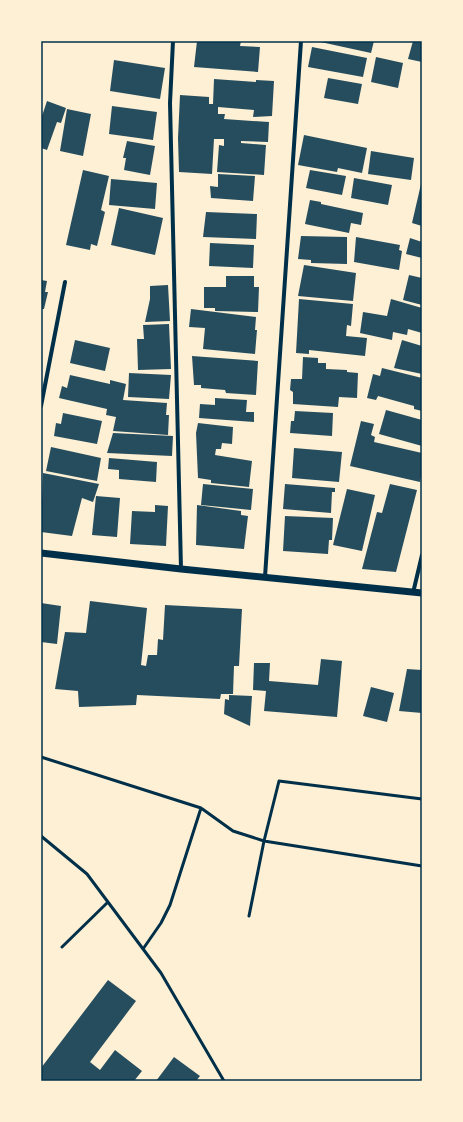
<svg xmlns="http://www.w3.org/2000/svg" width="463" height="1122" font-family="'PT Serif',serif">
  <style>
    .building { fill: #264d5e }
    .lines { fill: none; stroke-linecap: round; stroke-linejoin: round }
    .service { stroke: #003049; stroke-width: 3 }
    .minor { stroke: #003049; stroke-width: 4 }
    .tertiary { stroke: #003049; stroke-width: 7 }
    .neatline { fill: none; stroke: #003049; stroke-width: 1.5 }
  </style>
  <rect width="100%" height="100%" fill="#fdf0d5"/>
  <path class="building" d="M197,41H241L240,46L260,47L258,72L194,67Z
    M316,41H374L371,53Z
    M413,41H422V62L408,59Z
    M312,47L367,58L363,77L308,67Z
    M376,57L403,63L398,88L371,82Z
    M114,60L165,68L160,99L110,91Z
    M328,78L362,84L358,104L324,98Z
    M214,79L256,82V80L274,81L272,116L253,117L254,110L218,107V114H225L224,119L269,122L268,142L241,141V143L266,145L264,175L217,172L219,145L224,146V139H214L212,174L179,172L178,138L180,95L209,97V104H213Z
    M47,101L66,108L61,123L57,122L47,150L41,148V119Z
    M112,106L157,112L153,140L109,134Z
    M67,109L91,114L83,156L60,151Z
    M304,135L367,148L362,173L338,168L337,172L298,165Z
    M127,141L155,146L150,175L124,170L126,158H123Z
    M371,151L414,158L411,180L368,174Z
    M83,170L109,176L101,210L105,212L97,246L91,244L90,250L66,245Z
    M310,170L346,176L342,195L306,188Z
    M218,174L255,176L253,201L211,198L210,186L218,187Z
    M354,178L392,185L388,205L351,198Z
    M111,179L157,183L155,209L109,205Z
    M421,184H422V226L412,223Z
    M310,200L321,202V204L363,213L361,225L351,223L349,233L305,224Z
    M119,208L163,218L155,255L111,245Z
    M206,212L257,214L256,239L203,237Z
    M301,236L347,237V264L311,263V260L298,259Z
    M356,237L400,245L399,250L402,251L399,270L354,262Z
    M410,238L422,242V258L406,254Z
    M210,243L254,245L253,268L209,266Z
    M304,265L356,273L353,301L298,296Z
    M409,275L422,278V305L403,300Z
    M226,276H254V287H259L258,312L215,311V308H204V287H226Z
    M41,280L47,281L45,292H48L44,309H41Z
    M168,285L170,321L145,322L150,299V286Z
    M299,299L353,304L351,326L347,325L346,336L367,338L365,356L309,350V354L296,353Z
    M391,299L422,308V333L408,329L407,335L393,332L392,340L360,333L363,312L387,316Z
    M191,309L256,317L255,330H257L255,354L203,349L205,328L189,327Z
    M169,324L171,369L138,370L137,339H144L143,325Z
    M75,340L110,348L105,371L70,363Z
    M402,340L422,346V374L394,368Z
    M192,356L258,361L256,395L226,393L225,390L201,388V385H194Z
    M303,357L318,358V363H326V369L347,370V372L358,373L357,398L339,397L338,407L293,404V392L290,390L291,379H302Z
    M382,368L422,378V411L414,409V406L378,396L376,400L367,398L373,374L380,376Z
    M129,373L171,375L169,399L128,397Z
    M70,375L110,384V380L126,384L123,400L167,403L166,415H169L168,435L113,431L116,417L106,415L107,409L59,398L62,386L67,388Z
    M215,398L247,400L246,412H254V422L199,418L200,404L215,405Z
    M386,410L422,420V446L379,434Z
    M295,411L333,413L332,436L290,433L291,421H294Z
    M63,413L102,421L97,444L54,436L56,423L61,424Z
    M361,421L374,424L371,435L375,437L374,442L422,453V472L420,482L350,466Z
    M198,423L233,427L232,444L222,443L221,449H216L215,455L252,461L249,487L211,483V480L198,478L196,433Z
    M113,433L173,436L172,456L107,453Z
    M51,447L101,458L97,481L46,471Z
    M294,448L342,452L339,482L292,478Z
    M109,458L157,462L156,482L119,479V470L108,469Z
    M43,473L99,484L93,502L82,498L72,536L41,532Z
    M203,484L253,489L251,510L201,505Z
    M285,484L335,488V492H332L331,513L283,509Z
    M390,484L417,490L396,572L362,569L377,512L382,513Z
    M347,489L375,495L362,551L333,545Z
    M96,496L120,498L117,537L92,535Z
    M155,505L168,506L166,546L130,544L132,511L155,512Z
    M197,505L241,511V515L248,516L244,549L196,545Z
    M285,516L333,518L332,540H329L328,554L283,551Z
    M90,601L147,608L141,665L146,666L148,655H157L158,639L163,640L165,605L242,609L239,666H234L233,694H221L220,699L137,695L136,705L79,707L78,691L55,689L65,632L86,633Z
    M41,603L61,606L57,644L41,642Z
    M321,659L342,661L337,717L264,711L266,691L253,690L254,663H270L269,681L318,685Z
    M407,669L422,670V713L399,711Z
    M371,687L394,693L387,722L363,716Z
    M229,695L252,696L250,726L224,714L225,699L229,700Z
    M108,980L136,1001L90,1062L100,1070L115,1050L142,1071L134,1081H41V1068Z
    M174,1057L200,1076L196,1081H156Z"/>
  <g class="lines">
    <path class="service" d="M41,757L201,808L233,831L264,841L249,916
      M422,799L279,781L264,841L422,866
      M41,836L87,874L161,973L224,1081
      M62,947L108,902
      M143,949L161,923L170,905L201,808"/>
    <path class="minor" d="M173,41L170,103L181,569
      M41,406L65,282
      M265,577L301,41
      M413,593L422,555"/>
    <path class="tertiary" d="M41,553L181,569L422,593"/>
  </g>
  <rect width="463" height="1122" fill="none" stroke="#fdf0d5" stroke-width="84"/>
  <rect x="42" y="42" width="379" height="1038" class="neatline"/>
</svg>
